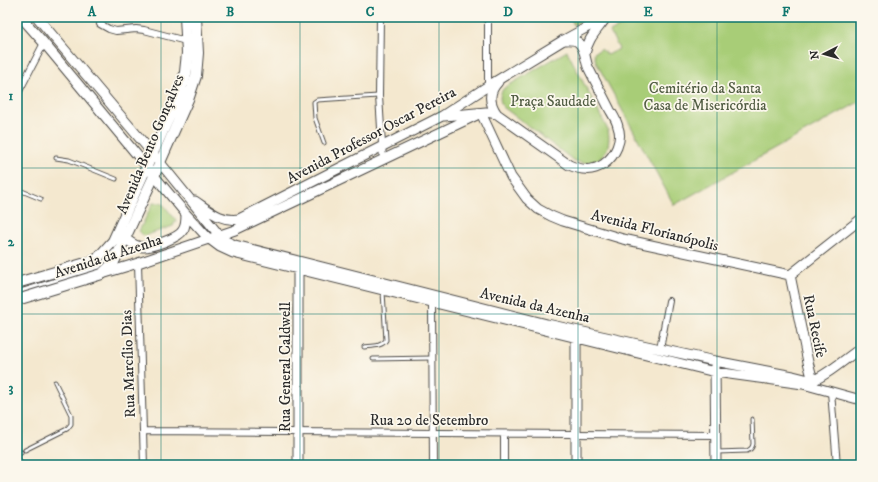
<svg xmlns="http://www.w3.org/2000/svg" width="878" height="482" font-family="'IM FELL DW Pica',serif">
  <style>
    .green { fill: #a8cd77; stroke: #6a7c51 }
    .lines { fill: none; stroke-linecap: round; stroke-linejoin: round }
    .lane-casing { stroke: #494744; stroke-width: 5 }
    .street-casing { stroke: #494744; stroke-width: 8 }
    .secondary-casing { stroke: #494744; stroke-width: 11 }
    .primary-casing { stroke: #494744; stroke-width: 12 }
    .lane { stroke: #fff; stroke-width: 3 }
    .street { stroke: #fff; stroke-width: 6 }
    .secondary { stroke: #fff; stroke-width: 9 }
    .primary { stroke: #fff; stroke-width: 10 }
    .grid { fill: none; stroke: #0f766e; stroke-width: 1; stroke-opacity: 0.55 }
    .labels { text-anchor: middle; stroke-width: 3.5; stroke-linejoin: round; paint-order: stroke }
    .park-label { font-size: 15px; fill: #505c42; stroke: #fbf7ec }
    .street-label { font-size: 15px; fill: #2b2b2b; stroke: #fbf7ec }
    .neatline { fill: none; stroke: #0f766e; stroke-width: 1.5 }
    .grid-label { font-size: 13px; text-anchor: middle; font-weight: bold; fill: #0f766e }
  </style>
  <rect width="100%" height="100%" fill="#fbf7ec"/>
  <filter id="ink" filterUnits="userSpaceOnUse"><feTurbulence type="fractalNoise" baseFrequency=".025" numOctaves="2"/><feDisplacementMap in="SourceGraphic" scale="8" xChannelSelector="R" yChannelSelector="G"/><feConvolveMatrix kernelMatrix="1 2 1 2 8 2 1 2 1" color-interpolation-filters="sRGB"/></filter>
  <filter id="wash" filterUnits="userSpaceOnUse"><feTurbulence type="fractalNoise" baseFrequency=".012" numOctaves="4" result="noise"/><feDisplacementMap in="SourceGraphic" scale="16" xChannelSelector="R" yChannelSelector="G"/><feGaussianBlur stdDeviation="0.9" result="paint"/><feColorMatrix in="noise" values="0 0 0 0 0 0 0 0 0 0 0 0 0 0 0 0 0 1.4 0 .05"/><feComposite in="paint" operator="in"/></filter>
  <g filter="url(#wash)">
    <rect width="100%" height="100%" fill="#f4e8cf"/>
    <path class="green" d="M570,17H588L574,25Z
      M637,17H861V106L859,102L674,205L596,62L594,53L601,49L608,55L619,49L610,32Z
      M567,51L608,130C613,154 596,170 573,160L503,107C499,100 499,94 504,88Z
      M153,203H162L176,220L173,226L144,236L139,231Z"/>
  </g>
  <g filter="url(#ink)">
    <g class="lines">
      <g class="lane-casing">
        <path id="lane" d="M187,85C194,61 192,41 191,17
          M324,143L315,118L314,102L317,100L378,96
          M56,158L69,160L116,179
          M17,189L41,199
          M17,292L99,267L114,251
          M364,347C371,346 382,347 386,340L383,292
          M373,359L432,358
          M25,450L67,429L71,424V415L55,382
          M717,452L747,451C751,449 752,448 753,444L752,419
          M17,454L21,452"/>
      </g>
      <g class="street-casing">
        <path id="street" d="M380,17L379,96L383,160
          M100,24L109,29L116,31L136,29L144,30L186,41
          M488,86V17
          M17,95L44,43
          M138,263L144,465
          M432,303L433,465
          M660,349L669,301
          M831,392L837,465
          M143,431L716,435
          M17,459L20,465
          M504,465V434"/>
      </g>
      <g class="secondary-casing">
        <path id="secondary" d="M21,17L44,43L186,214L208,238L220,247L233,253L715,372L803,384L861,400
          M37,17L153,154L219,235L226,241L235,245L547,324L715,361L793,376L809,380
          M585,54C588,38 596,32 605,19
          M481,113L511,177L527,199L538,209L551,216L563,221L623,239L790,275
          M497,114C489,103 488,92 498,82
          M444,116L486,112L497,114L569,165C581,170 592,172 604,164C615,156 623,140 618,127C617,121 613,115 610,110C603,96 595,81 588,67C585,59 585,47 578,42C574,39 568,40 563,40
          M195,201C210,211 221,222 239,219L442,116L488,86L562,41L606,17
          M126,239C131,243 136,247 143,247C152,247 179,238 183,230C186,226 186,219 186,214
          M298,269V465
          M102,274L138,263L235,230L481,113
          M790,275L808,362L813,381
          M790,275L861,219
          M715,366L716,465
          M807,383C824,378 846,358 861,348
          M576,465V332"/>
      </g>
      <g class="primary-casing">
        <path id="primary" d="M17,283L96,260L113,241L181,91L185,72L187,53L185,17
          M17,300L102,274L114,262L154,176L189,97L196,76L198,53L196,17"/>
      </g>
      <use href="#lane" class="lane"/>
      <use href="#street" class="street"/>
      <use href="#secondary" class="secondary"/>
      <use href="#primary" class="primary"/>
    </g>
  </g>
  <path class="grid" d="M161,17V465M300,17V465M439,17V465M578,17V465M717,17V465M17,168H861M17,314H861"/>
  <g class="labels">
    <g class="park-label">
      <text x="705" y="93">Cemitério da Santa<tspan x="705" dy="17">Casa de Misericórdia</tspan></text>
      <text x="553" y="106">Praça Saudade</text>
    </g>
    <g class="street-label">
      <text transform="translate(371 135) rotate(-28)" y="5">Avenida Professor Oscar Pereira</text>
      <text transform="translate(150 144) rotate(-67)" y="5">Avenida Bento Gonçalves</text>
      <text transform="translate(655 230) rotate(14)" y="5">Avenida Florianópolis</text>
      <text transform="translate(108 256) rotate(-18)" y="5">Avenida da Azenha</text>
      <text transform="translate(535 305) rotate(13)" y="5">Avenida da Azenha</text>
      <text transform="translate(815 326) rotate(78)" y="5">Rua Recife</text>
      <text transform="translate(128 364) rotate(-92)" y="5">Rua Marcílio Dias</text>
      <text transform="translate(285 367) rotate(-90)" y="5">Rua General Caldwell</text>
      <text x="429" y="425">Rua 20 de Setembro</text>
    </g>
  </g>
  <rect width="878" height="482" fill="none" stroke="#fbf7ec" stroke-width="44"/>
  <g transform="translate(824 54) rotate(264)" stroke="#fbf7ec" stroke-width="3" paint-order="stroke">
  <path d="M0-3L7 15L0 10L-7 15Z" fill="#2b2b2b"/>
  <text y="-6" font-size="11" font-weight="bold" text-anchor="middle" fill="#2b2b2b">N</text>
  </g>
  <rect x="22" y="22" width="834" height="438" class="neatline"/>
  <g class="grid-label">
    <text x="92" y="16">A</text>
    <text x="230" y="16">B</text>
    <text x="370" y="16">C</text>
    <text x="508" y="16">D</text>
    <text x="648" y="16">E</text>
    <text x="786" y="16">F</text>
    <text x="11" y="100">1</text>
    <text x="11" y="246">2</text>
    <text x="11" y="392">3</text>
  </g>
</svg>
